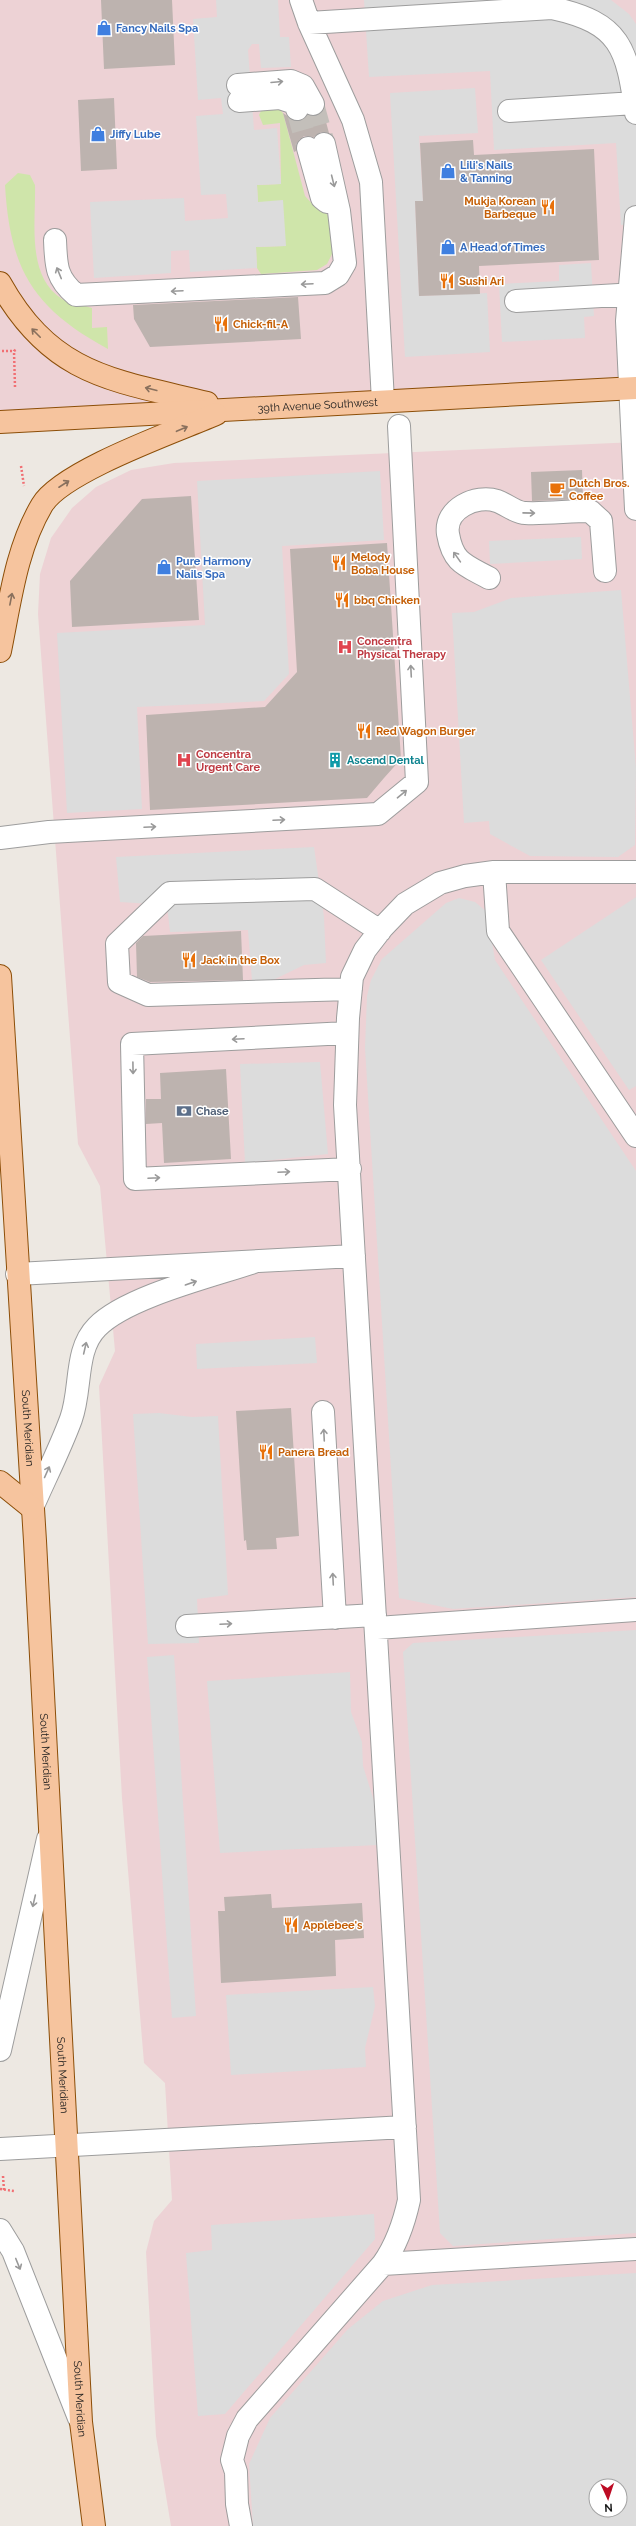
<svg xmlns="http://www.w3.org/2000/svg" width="636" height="2526" font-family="Raleway,sans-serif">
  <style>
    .commercial { fill: #edd2d5; fill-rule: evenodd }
    .grass { fill: #cfe5aa }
    .parking { fill: #dcdcdc; fill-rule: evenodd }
    .building { fill: #bdb3af }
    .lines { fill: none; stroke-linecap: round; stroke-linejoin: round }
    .minor-tunnel { stroke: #c3bfba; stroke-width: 22; stroke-dasharray: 22 11; stroke-linecap: butt }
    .minor-casing { stroke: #9d9d9d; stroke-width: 24 }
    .major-casing { stroke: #8c4e08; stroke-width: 24 }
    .path { stroke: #f16f73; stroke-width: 2.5; stroke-dasharray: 2 2; stroke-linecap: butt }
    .minor { stroke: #fff; stroke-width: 22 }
    .major { stroke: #f6c49e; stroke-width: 22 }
    .oneway { stroke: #999 }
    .oneway2 { stroke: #89705d }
    .labels { text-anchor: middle; stroke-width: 3; stroke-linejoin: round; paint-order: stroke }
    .shop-label { font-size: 11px; font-weight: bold; fill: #366cbe; stroke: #fff; text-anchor: start }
    .food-label { font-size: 11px; font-weight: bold; fill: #c56008; stroke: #fff; text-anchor: start }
    .street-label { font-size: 11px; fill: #1c1c1c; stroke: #fff }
    .health-label { font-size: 11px; font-weight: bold; fill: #be3a42; stroke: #fff; text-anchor: start }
    .culture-label { font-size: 11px; font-weight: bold; fill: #0d838f; stroke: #fff; text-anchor: start }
    .service-label { font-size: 11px; font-weight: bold; fill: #4e5e75; stroke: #fff; text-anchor: start }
  </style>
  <rect width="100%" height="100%" fill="#ede8e2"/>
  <path class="commercial" d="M0,0H636V388L0,424Z
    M636,442V2526H171L156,2436L146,2252L154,2221L172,2200L165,2083L144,2063L122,1798L99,1386L115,1351L100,1186L78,1144L38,614L40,574L51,538L72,508L96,487L131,470L174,463ZM596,2486H620V2510H596Z"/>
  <path class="grass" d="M263,107H277L283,113L305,196L315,207L326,213L332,222L333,252L327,264L317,270L261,274L257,268L256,247L285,246L258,202L257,185L281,184L280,123L263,125L259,115Z
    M18,173L30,175L35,185C36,222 26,276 62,299C71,304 83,305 92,308V328L107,327L108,349C33,308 10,270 5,185Z"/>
  <path class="parking" d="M216,0H278L280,37H289L291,67L261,68L259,44H252L248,50L254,130L277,128L281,184L257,185L258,202L283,200L286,246L256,247L257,268L190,272L189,250L171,251V273L94,278L90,202L184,198L185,221L228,218L226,194L201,195L196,116L223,114L221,98L198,100L193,19L217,17Z
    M364,0H611L629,14L636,24V224L621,225L616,143L494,150L490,71L369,77Z
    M475,88L478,133L419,136L423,201H415L419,296L487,293L490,352L405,357L390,93Z
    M591,263L594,316L584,317L585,338L502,342L499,284L559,281V265Z
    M380,471L384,540L282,546L289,674L264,701L137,707L142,809L67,813L57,633L205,625L197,481Z
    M581,537L582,559L490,564L489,541Z
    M621,590L636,768L635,845L618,857L530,856L490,834L489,821L464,823L452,613L474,612L511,598Z
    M314,847L324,917L326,963L304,965L271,981H252L248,930L170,932L167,905L120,902L116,857Z
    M636,897V1086L629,1090L541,960Z
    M459,898L475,902L487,912L495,960L636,1171V1597L453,1609L399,1598L365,1048L367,996L371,980L382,959L446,903Z
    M320,1062L328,1154L245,1163L240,1064Z
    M315,1337L317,1363L197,1369L196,1344Z
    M159,1413L192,1417L218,1416L228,1595L197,1599L199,1643L148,1644L133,1414Z
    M636,1630V2233L453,2246L440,2233L403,1652L413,1643Z
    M174,1655L196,2016L172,2018L147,1657Z
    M350,1672L351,1712L362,1742L363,1766L374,1801L377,1845L220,1853L207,1681Z
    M373,1987L375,2006L365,2048L366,2067L231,2075L226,1995Z
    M374,2214L375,2239L225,2414L198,2416L186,2253L212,2250L211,2225Z
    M636,2273V2526H253L249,2464L270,2418L348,2329L383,2301L432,2285ZM596,2486H620V2510H596Z"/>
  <path class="building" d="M101,0H172L175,65L104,69Z
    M114,98L117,169L81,171L78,100Z
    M323,111L329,133L321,132L314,137L304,136L299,140L296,151L294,152L283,113L295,121H301L308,115H319Z
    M473,140L474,155L594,149L599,260L479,266L480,294L419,296L415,201H423L420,143Z
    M298,297L301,339L150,347L134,319L133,305Z
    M582,470L583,499L532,501L531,472Z
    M191,496L199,620L72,627L70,581L142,499Z
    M387,543L401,759L384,778L367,798L150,810L146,715L265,707L297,672L290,549Z
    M241,931L243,980L150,982L137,977L136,943L143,936Z
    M226,1069L231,1159L164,1163L162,1123L146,1124V1099H161L160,1073Z
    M291,1408L299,1536L276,1538L277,1549L247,1550L246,1540L244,1541L236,1411Z
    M271,1894L272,1908L362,1903L364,1938L335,1940L336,1976L221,1983L218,1911H225L224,1897Z"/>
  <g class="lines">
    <path class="minor-tunnel" d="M313,104L324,144
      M297,109L308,148"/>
    <g class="minor-casing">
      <path id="minor" d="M301,0L309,23L353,120L371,182L383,401
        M309,23L552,8C621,23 627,48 636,113
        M238,85L291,81L303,86L313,104
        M239,101L280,98L295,103L297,109
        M509,111L635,103
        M308,148L322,198L327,202
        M636,217L627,321L636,509
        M55,240C56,266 56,278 76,295L325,283L338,275L345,263L339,211L324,144
        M516,301L636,294
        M489,578C465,565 453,563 448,534C444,509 476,494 497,501C506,504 516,513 525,513C546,514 569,511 590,511L601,521L605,571
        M0,838L49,832L378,814L417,782L399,426
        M494,872L498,931L636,1136
        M351,989L148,995L119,982L117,944L170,893L315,889L380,931
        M347,1033L132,1044L135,1179L350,1169
        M17,1274L354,1256
        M323,1412L335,1618
        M32,1508C45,1478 60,1449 71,1419C82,1389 74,1350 97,1327C126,1297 212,1276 254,1262
        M187,1626L375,1615
        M377,1628L636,1610
        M0,2050L48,1839
        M0,2149L405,2127
        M0,2230L13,2251L79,2418
        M383,2264L636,2249
        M241,2526L237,2504L236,2472L232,2460L238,2436L247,2419L383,2264C397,2244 404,2223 409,2200L345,1105L348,1018L352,977L365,950L382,928L405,904L440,883L465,876L494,872H636"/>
    </g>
    <g class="major-casing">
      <g id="major">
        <path d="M0,283C52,376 113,380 207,403"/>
        <path id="s1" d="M0,422L636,388"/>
        <path d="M0,651C10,602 16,549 42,505C62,471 177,431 216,414"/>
        <path id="s2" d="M0,976L35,1541L81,2422L94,2526"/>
        <path d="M0,1482L32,1508"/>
      </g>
    </g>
    <path class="path" d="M2,351H14
      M15,387L14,351L17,349
      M21,466L24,486
      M3,2176L4,2190
      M0,2189L14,2191"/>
    <use href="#minor" class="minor"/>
    <use href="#major" class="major"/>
  </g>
  <defs><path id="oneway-shaft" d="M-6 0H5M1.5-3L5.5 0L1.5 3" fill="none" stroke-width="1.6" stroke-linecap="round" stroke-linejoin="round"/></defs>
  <g class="oneway">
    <use href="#oneway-shaft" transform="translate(277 82) rotate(-5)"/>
    <use href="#oneway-shaft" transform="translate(333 181) rotate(76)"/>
    <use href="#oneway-shaft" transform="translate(59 273) rotate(-112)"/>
    <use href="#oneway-shaft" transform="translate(307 284) rotate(177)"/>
    <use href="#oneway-shaft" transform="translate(177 291) rotate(177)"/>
    <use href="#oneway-shaft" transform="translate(529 513) rotate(1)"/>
    <use href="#oneway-shaft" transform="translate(457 557) rotate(-125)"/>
    <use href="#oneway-shaft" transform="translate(411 671) rotate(-93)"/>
    <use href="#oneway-shaft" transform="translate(402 794) rotate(-40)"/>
    <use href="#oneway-shaft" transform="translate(279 820) rotate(-3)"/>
    <use href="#oneway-shaft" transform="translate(150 827) rotate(-3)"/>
    <use href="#oneway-shaft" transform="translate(238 1039) rotate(177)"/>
    <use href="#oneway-shaft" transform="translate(133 1068) rotate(89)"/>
    <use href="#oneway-shaft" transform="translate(284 1172) rotate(-3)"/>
    <use href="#oneway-shaft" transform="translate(154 1178) rotate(-3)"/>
    <use href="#oneway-shaft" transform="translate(191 1283) rotate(-19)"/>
    <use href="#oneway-shaft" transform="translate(85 1348) rotate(-77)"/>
    <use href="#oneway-shaft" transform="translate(324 1435) rotate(-93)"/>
    <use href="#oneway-shaft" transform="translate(47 1472) rotate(-66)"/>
    <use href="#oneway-shaft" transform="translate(333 1579) rotate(-93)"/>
    <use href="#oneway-shaft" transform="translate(226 1624) rotate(-3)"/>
    <use href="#oneway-shaft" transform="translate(34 1901) rotate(103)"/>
    <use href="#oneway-shaft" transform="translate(18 2264) rotate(68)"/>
  </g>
  <g class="oneway2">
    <use href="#oneway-shaft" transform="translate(36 333) rotate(-135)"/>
    <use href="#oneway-shaft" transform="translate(151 389) rotate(-166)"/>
    <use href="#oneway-shaft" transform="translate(182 429) rotate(-23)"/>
    <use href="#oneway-shaft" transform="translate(64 484) rotate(-33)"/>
    <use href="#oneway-shaft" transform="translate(11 599) rotate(-79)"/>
  </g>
  <defs>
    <g id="shop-bare" transform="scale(1.2)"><path d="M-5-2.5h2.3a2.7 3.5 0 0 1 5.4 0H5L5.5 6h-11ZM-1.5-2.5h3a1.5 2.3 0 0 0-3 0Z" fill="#3f7fe0" stroke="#fff" stroke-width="2.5" paint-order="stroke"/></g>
    <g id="restaurant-bare" transform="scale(1.2)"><path d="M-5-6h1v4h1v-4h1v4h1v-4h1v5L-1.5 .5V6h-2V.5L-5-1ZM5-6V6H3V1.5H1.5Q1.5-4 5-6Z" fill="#e8710a" stroke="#fff" stroke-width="2.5" paint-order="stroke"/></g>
    <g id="cafe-bare" transform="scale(1.2)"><path d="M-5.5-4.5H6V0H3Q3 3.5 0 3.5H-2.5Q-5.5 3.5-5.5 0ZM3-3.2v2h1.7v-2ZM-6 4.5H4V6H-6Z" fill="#e8710a" stroke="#fff" stroke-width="2.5" paint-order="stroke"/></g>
    <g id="hospital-bare" transform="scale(1.2)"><path d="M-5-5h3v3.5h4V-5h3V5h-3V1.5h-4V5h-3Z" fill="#e0444e" stroke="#fff" stroke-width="2.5" paint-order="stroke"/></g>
    <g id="building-bare" transform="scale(1.2)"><path d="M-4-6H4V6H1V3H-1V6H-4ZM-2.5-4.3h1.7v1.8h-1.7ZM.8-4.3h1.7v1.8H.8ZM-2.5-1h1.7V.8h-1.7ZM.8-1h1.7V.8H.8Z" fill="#0f9aa8" stroke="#fff" stroke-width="2.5" paint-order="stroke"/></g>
    <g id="bank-bare" transform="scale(1.2)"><path d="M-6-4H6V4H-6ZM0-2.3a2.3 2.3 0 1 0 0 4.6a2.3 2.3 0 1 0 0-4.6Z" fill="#5c6f8a" stroke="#fff" stroke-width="2.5" paint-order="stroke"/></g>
  </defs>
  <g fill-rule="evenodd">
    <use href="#shop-bare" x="104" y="28"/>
    <use href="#shop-bare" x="98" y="134"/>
    <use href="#shop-bare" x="448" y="171"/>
    <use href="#restaurant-bare" x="548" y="207"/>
    <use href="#shop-bare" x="448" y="247"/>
    <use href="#restaurant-bare" x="447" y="281"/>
    <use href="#restaurant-bare" x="221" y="324"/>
    <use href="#cafe-bare" x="557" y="489"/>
    <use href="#restaurant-bare" x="339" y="563"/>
    <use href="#shop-bare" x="164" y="567"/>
    <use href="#restaurant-bare" x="342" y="600"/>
    <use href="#hospital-bare" x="345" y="647"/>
    <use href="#restaurant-bare" x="364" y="731"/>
    <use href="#hospital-bare" x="184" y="760"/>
    <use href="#building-bare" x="335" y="760"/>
    <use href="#restaurant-bare" x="189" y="960"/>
    <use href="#bank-bare" x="184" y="1111"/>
    <use href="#restaurant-bare" x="266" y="1452"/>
    <use href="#restaurant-bare" x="291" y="1925"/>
  </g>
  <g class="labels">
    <g class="shop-label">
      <text x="116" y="32">Fancy Nails Spa</text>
      <text x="110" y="138">Jiffy Lube</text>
      <text x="460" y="169">Lili's Nails<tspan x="460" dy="13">&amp; Tanning</tspan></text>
      <text x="460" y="251">A Head of Times</text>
      <text x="176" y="565">Pure Harmony<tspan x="176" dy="13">Nails Spa</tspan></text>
    </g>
    <g class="food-label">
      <text x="536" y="205" text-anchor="end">Mukja Korean<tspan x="536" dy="13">Barbeque</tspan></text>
      <text x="459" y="285">Sushi Ari</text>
      <text x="233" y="328">Chick-fil-A</text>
      <text x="569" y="487">Dutch Bros.<tspan x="569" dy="13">Coffee</tspan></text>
      <text x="351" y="561">Melody<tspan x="351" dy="13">Boba House</tspan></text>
      <text x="354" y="604">bbq Chicken</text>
      <text x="376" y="735">Red Wagon Burger</text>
      <text x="201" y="964">Jack in the Box</text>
      <text x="278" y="1456">Panera Bread</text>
      <text x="303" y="1929">Applebee's</text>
    </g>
    <g class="street-label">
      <text dy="4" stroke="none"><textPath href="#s1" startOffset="318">39th Avenue Southwest</textPath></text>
      <text dy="4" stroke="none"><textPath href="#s2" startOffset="453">South Meridian</textPath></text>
      <text dy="4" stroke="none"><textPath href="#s2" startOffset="777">South Meridian</textPath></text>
      <text dy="4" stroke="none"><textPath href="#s2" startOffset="1101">South Meridian</textPath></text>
      <text dy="4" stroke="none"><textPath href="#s2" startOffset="1425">South Meridian</textPath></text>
    </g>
    <g class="health-label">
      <text x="357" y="645">Concentra<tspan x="357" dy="13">Physical Therapy</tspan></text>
      <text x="196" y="758">Concentra<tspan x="196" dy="13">Urgent Care</tspan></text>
    </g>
    <g class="culture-label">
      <text x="347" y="764">Ascend Dental</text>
    </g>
    <g class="service-label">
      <text x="196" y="1115">Chase</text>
    </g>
  </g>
  <g transform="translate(608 2498) rotate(177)"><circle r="19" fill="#ffffff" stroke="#a4a4a4"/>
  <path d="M0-3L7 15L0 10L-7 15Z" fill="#bd0b24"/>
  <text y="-6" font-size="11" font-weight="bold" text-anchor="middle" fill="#1c1c1c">N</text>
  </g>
</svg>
